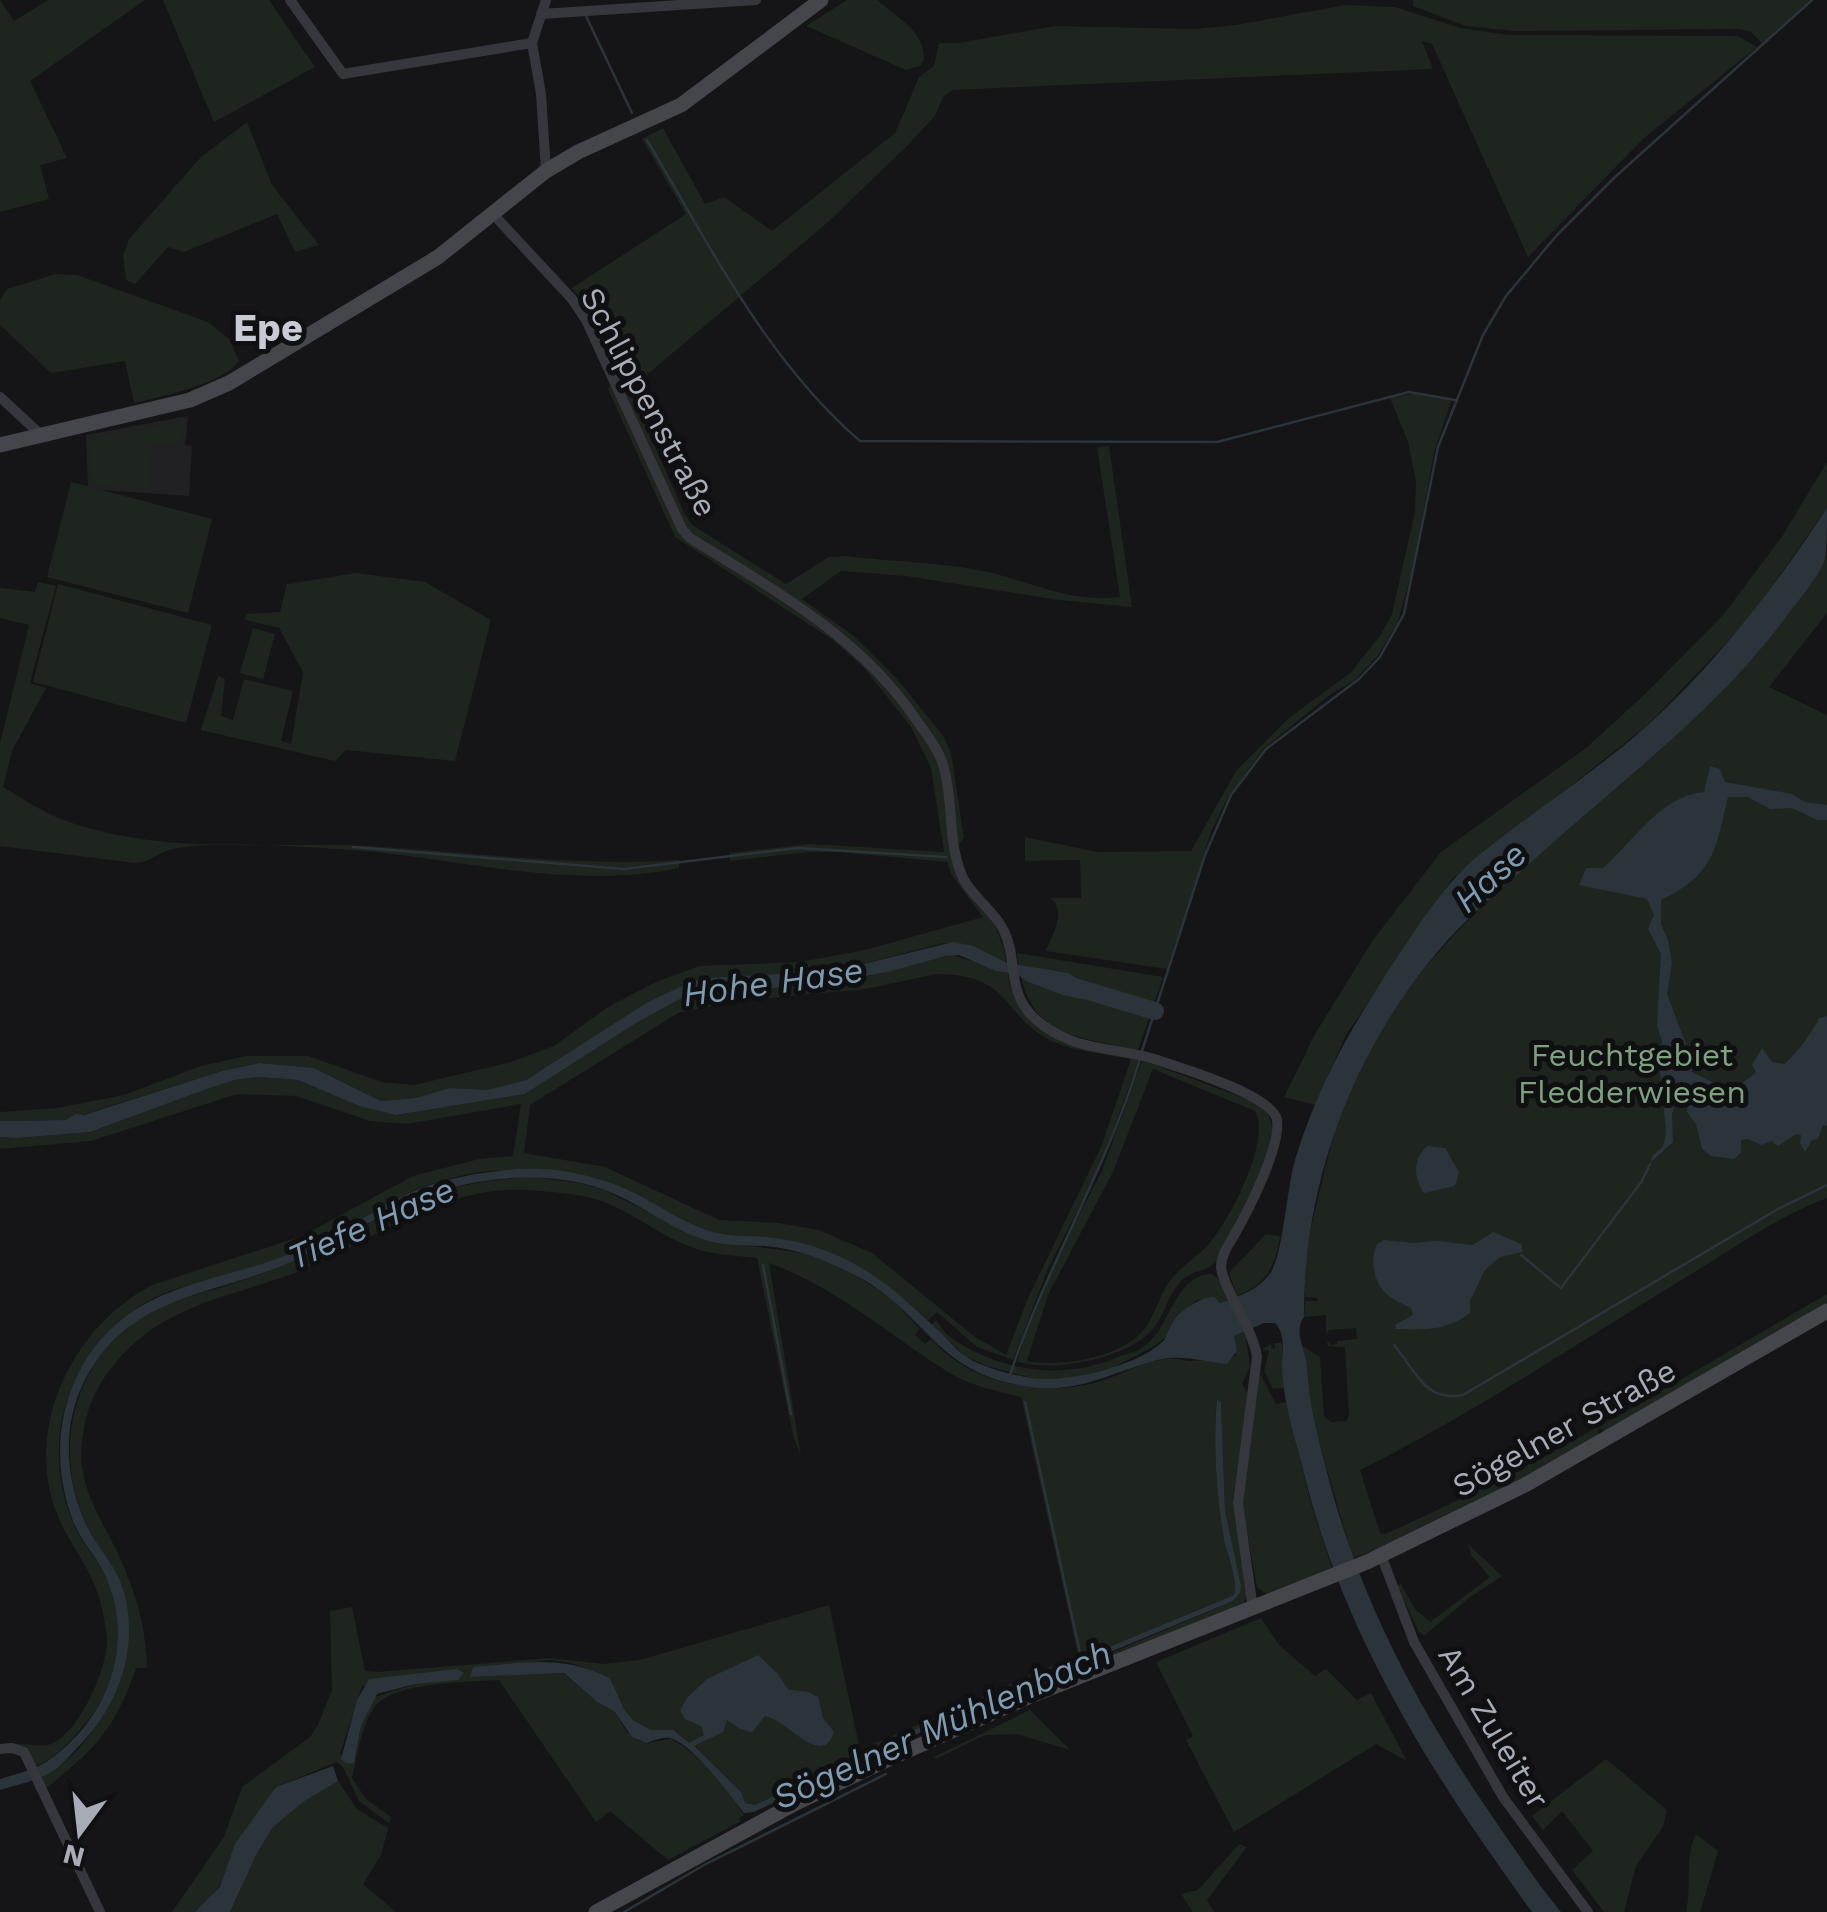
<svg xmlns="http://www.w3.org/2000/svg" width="1827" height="1912" font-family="'Work Sans',sans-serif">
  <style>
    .built { fill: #212124 }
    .green { fill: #1d251e; fill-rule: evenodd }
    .water { fill: #2b343a }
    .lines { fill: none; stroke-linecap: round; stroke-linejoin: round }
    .stream { stroke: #2b343a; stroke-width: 2.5 }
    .river { stroke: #2b343a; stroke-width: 18 }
    .street { stroke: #36373c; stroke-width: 10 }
    .secondary { stroke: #44464c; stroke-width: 15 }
    .labels { text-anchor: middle; stroke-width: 10; stroke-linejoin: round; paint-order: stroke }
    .street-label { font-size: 32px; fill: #a7acb7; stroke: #101012 }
    .park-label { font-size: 32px; fill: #7ea17f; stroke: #101012 }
    .water-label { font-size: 35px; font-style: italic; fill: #7e9bb1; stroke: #101012 }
    .quarter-label { font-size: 38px; font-weight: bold; fill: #c8cbd3; stroke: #101012 }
  </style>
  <rect width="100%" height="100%" fill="#151517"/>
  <path class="built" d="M188,416L185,445L192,446L189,496L88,489L86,435Z"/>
  <path class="green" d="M0,0L14,21L48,0H145L30,81L67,158L40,165L49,199L0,212Z
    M163,0H269L315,67L214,122Z
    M847,0H877C896,17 926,32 924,60L920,66L906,70L806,26Z
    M1413,0H1810L1762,43L1751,32L1740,29L1514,31L1466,26L1413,6Z
    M1345,5L1395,7L1460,28L1509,35L1738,36L1757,47L1644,138L1528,257L1432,44L1422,41L1433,69L952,90L944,96L934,117L907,146L827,223L630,389L684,513L692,525L786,584L829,557L845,556C893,562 946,562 992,573C1036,584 1074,603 1120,597L1097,447L1109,446L1132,607L1059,600L906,576L841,571L802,599L854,636L898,680L944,737L951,753L964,838L953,851C969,881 1005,932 1006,963L974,946L943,943L839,970L707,978L690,982L646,1003L526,1080L487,1090L450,1088L415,1098L381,1101L314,1068L260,1063L222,1071L66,1120L0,1121V1112L57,1108L124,1095L201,1066L246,1056H308L382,1082L414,1085L511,1062L554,1046L608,1007L656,982L699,966L800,962L865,950L983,917L951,874L947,862L838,852H808L730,861L729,853L811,844L944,852L931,768L911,727L865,669L833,640L675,537L608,389L618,374L589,311L572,288L686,214L642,139L663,128L705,204L724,197L772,231L895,133L919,77L934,66L939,43H959L1055,26L1195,29L1236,25Z
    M247,122L272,185L319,245L295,252L277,214L184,252L168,247L135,284L126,280L123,256L129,239L201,157Z
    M56,274L77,275L208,322L229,339L239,361C225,383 160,397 134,403L125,361L51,373L0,325V300L7,289Z
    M1416,393L1451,401L1434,452L1414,565L1397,624L1379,654L1356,679L1331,694L1263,749L1226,801L1211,832L1167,969L1046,951C1052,934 1068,912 1050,898H1081L1080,860L1025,861V837L1097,852L1191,851L1236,771L1289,718L1350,673L1380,636L1392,614L1415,512L1416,481L1408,442L1390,398Z
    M184,421L181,443L151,445L149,489L92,485L89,438Z
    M1827,462V508L1749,619L1648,725L1452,879L1346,1035L1315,1105L1284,1097L1315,1034L1373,940L1441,852L1586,748L1644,695L1724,614L1781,538Z
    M71,482L212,519L188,613L47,577Z
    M1827,557V613L1769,687L1827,715V1198C1778,1216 1733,1249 1688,1276C1579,1342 1473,1414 1360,1470L1380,1533L1385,1534C1539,1467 1682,1378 1827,1294V1303L1606,1432L1600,1428L1597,1430L1599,1435C1521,1482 1439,1527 1353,1558L1317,1436L1301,1345L1320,1357L1324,1417L1331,1422L1346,1421L1349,1416L1345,1347L1328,1346L1327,1340L1331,1345L1337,1344V1341L1357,1339L1356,1328L1329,1330L1326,1334V1315L1304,1317L1305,1301H1318L1317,1298L1305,1297C1302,1257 1314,1216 1323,1177C1331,1146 1338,1113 1352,1083C1420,933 1559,844 1675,736C1733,683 1784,624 1827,557Z
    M356,573L425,582L491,620L455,761L346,750L335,761L201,730L218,676L225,679L221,716L233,720L244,679L293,691L281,741L291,744L303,672L279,628L245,620L246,614L280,612L287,584Z
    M38,582L56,586L30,683L46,688L12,751L3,787C20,797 38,809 56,817C158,858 275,840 382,847C481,853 580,867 679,860V868C565,892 451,855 337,849C292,846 220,841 177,848C161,850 150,863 135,863L0,846V743L29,625L0,618V588L35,592Z
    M58,584L212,625L186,723L33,682Z
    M253,628L275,634L263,679L240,673Z
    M1017,953L1163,977L1138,1050C1067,1034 1027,1037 1017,953Z
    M952,955L1008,972C1011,1036 1091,1044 1139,1059L1100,1167L1048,1268L1013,1360L977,1347L937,1312L927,1321C879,1274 837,1252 770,1238C751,1234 730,1237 711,1232C664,1219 629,1184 580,1174C528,1164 466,1169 417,1189C391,1200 369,1217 344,1230C316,1245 284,1257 254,1268C224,1279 189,1282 160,1295C113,1317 80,1358 65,1407C54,1445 58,1489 74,1525C82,1544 97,1558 106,1576C130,1626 120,1682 85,1724C70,1741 56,1759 34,1767L28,1748L14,1744C24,1743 42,1748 51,1744C79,1733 108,1668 107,1639C106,1627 103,1613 100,1601C92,1569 68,1543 56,1512C24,1425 74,1326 152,1285L302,1236L413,1176L479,1159L513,1156L521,1104L407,1124L370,1121L296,1096L237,1094L91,1141L0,1149V1137L18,1138L90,1132L196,1093L234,1080L258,1077L298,1080L359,1106L396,1115L525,1094L633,1025L678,1000L700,993L819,985ZM937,974C1014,974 1001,1018 1054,1042C1077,1052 1106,1054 1131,1059L1101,1147L1028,1298L1006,1355L975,1337L872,1253L819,1230L779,1223L719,1220L605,1167L524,1153L530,1105L678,1013L738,1001L865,989Z
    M1142,1060L1262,1105C1268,1114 1273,1122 1272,1133C1269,1160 1233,1248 1212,1265C1202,1273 1189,1271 1179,1283C1168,1296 1164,1316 1153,1329C1129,1358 1051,1374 1017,1361L1033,1313L1060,1251L1102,1171ZM1153,1069L1255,1111C1272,1139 1229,1222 1208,1245C1196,1258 1180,1267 1169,1282C1158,1298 1153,1323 1138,1336C1111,1359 1061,1367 1027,1361L1048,1295L1113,1172Z
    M530,1177L579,1183L604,1190L705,1240L803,1253L836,1264L889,1296L920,1329L915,1335L925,1344L931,1339C969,1383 1039,1397 1094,1383C1116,1378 1137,1364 1159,1359C1170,1357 1180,1360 1190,1361C1205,1361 1221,1358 1236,1356L1234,1336L1245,1332L1250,1366L1242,1384L1248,1394L1233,1501L1247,1598L1243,1603L1093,1666L1090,1662L1233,1601L1240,1593L1225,1511L1221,1402L1217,1400C1212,1443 1217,1491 1223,1534C1225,1552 1239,1578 1234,1595L941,1717L755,1805L745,1803L736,1787L675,1730H651L633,1720L624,1709L610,1678L571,1663L550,1660L526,1663L470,1677L563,1673L597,1702L614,1711L627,1732L637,1740L646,1743L671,1739C700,1754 727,1787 744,1815L739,1818L741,1821L668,1860L610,1811L596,1822L499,1680C468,1682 399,1682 377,1704C361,1722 358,1756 352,1778L366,1799L391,1817L389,1823L359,1801L343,1767L337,1762L276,1787L236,1844L224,1879L209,1901L195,1912H172L224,1837L242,1787L310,1737L318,1725L332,1690L330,1611L352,1607L365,1671L377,1672L549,1658L603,1664L640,1660L829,1605L860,1750L1078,1654L1021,1397C997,1391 970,1386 948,1372C889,1335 836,1287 769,1263L801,1456L793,1435L757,1258C737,1256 716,1255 697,1249C661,1238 632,1210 595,1199C573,1193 550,1192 528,1190C443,1185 376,1240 302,1270C250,1291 194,1299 148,1332C118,1354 93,1386 85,1423C70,1488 105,1518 126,1572C139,1604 146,1633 147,1668H136C115,1730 94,1750 44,1790L38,1777C66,1768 95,1735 104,1708C116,1675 132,1642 126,1606C120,1574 100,1553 87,1525C54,1457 69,1374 129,1326C155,1304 186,1298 219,1288C245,1280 271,1270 297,1260C340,1243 377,1216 419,1199C453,1184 494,1180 530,1177ZM415,1684L375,1697L361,1726L355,1760L340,1754L362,1686Z
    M1266,1234L1280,1236C1275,1267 1267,1283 1237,1296L1229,1273Z
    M1211,1274L1219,1279L1231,1299L1219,1303L1198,1299L1172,1322L1165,1338L1149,1349L1112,1368L1071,1379H1035L987,1366L965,1356L931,1325L936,1320C942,1326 944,1333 950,1337C1001,1372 1061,1381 1118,1357C1127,1354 1139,1351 1146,1345C1172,1325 1173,1277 1211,1274Z
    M1275,1343H1282V1363L1294,1436L1312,1507L1332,1568L1267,1594L1257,1587L1242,1503L1260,1374L1276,1404L1286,1402L1284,1388L1273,1389L1264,1371L1269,1351L1262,1349L1271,1344L1272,1349L1275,1348Z
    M1468,1544L1502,1576L1469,1598L1424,1636L1419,1632L1397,1586L1401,1584L1415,1609L1430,1622L1490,1577L1471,1555Z
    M1261,1618L1279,1645L1315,1676L1326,1669L1357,1700L1371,1693L1407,1761L1376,1744L1234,1832L1186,1740L1193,1736L1156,1662Z
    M1030,1710L1070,1750L1017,1734L985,1735L936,1759L934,1757Z
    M1606,1759L1667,1810L1663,1827L1636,1866L1624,1912H1604L1572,1870L1593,1851L1562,1811L1543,1830L1532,1816Z
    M338,1781L357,1809L388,1828L381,1855L363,1884L396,1912H230C242,1889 250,1862 263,1840C281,1812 311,1797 338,1781Z
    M1696,1834L1718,1851L1700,1912H1686C1692,1885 1684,1859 1696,1834Z
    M1239,1844L1247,1847L1207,1900L1214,1912H1193L1181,1894L1198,1890Z"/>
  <path class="water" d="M1827,508C1827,523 1827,547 1825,560C1816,581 1799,599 1786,617C1715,713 1617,784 1529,864C1501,890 1472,913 1446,942C1355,1045 1303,1180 1304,1317C1293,1332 1306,1351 1307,1368C1309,1403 1318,1438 1327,1472C1359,1599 1420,1712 1494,1819C1516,1851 1537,1883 1561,1912H1532C1435,1779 1345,1639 1305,1477C1296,1442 1283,1402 1282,1366C1282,1351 1286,1334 1275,1323H1264L1234,1336L1237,1351L1227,1364C1206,1362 1178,1354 1157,1360C1103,1375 1072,1398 1013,1384C936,1367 924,1315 864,1280C833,1263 801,1249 765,1246C745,1245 725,1246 705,1240C668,1228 639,1202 602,1189C546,1170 476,1176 421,1198C372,1218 329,1248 279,1267C200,1298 126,1298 83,1384C61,1429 66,1484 88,1528C97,1546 112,1562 120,1581C142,1638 122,1700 82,1743C72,1753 62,1766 50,1773C35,1781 16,1785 0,1790V1779C16,1774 35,1770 49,1760C107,1719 134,1648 108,1582C100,1559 81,1543 73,1521C46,1451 61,1369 121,1320C166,1283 231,1277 284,1256C306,1248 329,1239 349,1227C371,1214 394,1198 419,1189C445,1178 476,1174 505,1170C550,1164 602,1175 642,1197C665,1209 687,1225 713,1232C730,1237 748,1235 765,1237C801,1240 834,1251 865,1270C893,1287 916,1310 940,1332C948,1340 956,1350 965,1356C983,1368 1012,1375 1032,1378C1065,1384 1143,1365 1165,1339C1165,1338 1171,1324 1172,1323C1180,1310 1201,1297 1214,1297L1220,1303C1238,1297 1260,1289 1271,1272C1283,1253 1287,1187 1295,1160C1320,1080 1352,1026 1398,956C1421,922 1442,888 1473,860C1530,813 1593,774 1648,725C1718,661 1775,587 1827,508Z
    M1710,766L1720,769L1725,782L1792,794L1805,802L1827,805V820H1817L1792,808L1770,809L1748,797H1728C1715,851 1715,874 1661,900V924L1668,940L1672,963L1667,994L1693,1063L1692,1072C1721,1086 1731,1096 1756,1072L1752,1065L1762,1048L1772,1062L1785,1064C1798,1051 1811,1035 1819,1018L1827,1016V1126L1823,1125L1818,1139L1812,1140L1805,1152L1800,1143L1801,1135L1796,1134L1778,1146L1772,1141L1761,1145L1748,1139L1741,1140V1153L1734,1159L1711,1156L1702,1149L1696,1124L1687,1112L1688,1103L1676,1096L1672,1115L1673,1142L1650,1163L1653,1155L1663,1147L1666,1133L1664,1110L1670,1088L1663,1087L1657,1060L1662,1041L1657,1025L1661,954L1648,929L1654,915L1647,899L1579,885L1586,868H1603C1634,841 1660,796 1704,792Z
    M953,942L974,946L1007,963L1068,973L1084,983L1087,993L1081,999L1063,995L1026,981L1017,974L996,971L959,955L946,956L891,971L819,985L700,993L678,1000L633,1025L525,1094L396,1115L359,1106L298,1080L258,1077L234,1080L196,1093L90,1132L18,1138L0,1137V1121L66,1120L75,1114L84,1115L222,1071L260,1063L314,1068L381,1101L415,1098L450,1088L487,1090L526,1080L646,1003L690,982L707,978L839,970Z
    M1427,1146L1445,1148L1459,1172L1455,1186L1424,1193C1413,1177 1413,1159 1427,1146Z
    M1493,1232L1521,1244L1523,1252L1500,1257L1485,1270L1470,1301V1313C1446,1331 1425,1330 1396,1329L1395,1325L1413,1315L1411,1308C1404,1304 1395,1301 1389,1296C1374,1285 1369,1260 1377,1244L1384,1240L1413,1243L1436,1241L1473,1245Z
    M1217,1399L1221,1402L1225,1511L1241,1586L1240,1593L1233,1601L944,1721L754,1812L744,1813C729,1794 693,1744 670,1738C662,1737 653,1741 646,1743L632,1737L614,1711L597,1702L564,1673L470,1677L473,1667C526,1663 560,1654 610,1678L624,1709L633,1720L651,1730H674L689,1743L704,1735L701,1726L685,1719L680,1710L687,1698L707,1679L758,1655L777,1673L789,1690L809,1692L818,1697L823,1718L834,1732C822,1769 789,1721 765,1716L752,1732L740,1729L727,1720L723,1732L694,1746L741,1792L745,1803L755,1805L941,1717L1234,1595C1239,1578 1225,1552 1223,1534C1216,1490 1213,1443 1217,1399Z
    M457,1669L464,1673L458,1680L415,1684L377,1694L361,1726L354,1763H346L341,1759L357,1700L369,1679Z
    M333,1766L338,1781L303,1802L273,1827L257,1853L230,1912H195L220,1887L235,1844L276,1787Z"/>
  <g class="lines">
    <path class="stream" d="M585,14L632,113
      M647,140C709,244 766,360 860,441L1217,442L1409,392L1455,400
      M353,847L624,869L797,848L946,857
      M1142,1051L1205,855L1231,795L1266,749L1359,679L1380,657L1404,614L1438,447L1483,335L1506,296L1557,235L1615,177L1812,0
      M1521,1255L1561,1288L1642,1181L1650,1164
      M763,1265L791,1414
      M1394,1345C1415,1369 1424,1403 1463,1395L1778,1209L1827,1185
      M1010,1375C1046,1266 1107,1169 1140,1059
      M1025,1402L1080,1653
      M624,1912L704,1865L886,1774"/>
    <path class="river" d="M1065,984L1155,1011"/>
    <path class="street" d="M290,0L343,74L532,43
      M546,0L532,43L541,94L546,171
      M541,14L756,0
      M493,214L572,299L586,320L682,529L690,538C774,590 861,637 917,721C926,733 935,745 941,759C955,797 946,841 963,878C973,898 995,911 1004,931C1017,958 1008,985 1027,1010C1038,1024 1053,1033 1070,1040C1095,1050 1124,1050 1151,1058C1175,1066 1272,1094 1277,1120C1281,1146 1249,1209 1236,1232C1230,1243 1221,1254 1221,1267C1223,1289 1253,1328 1257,1357L1238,1503L1253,1609
      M0,397L40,434
      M1381,1555L1414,1642L1503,1797L1588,1912
      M0,1749L12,1748L24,1752L100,1912"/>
    <path class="secondary" d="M0,445L190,400L229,383L438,257L546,171L578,152L681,105L821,0
      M596,1912L796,1803L891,1758L1033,1695L1367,1562L1525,1485L1827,1311"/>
  </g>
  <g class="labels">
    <g class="street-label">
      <text transform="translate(649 402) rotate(62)" y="11">Schlippenstraße</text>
      <text transform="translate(1564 1428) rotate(-29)" y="11">Sögelner Straße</text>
      <text transform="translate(1494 1727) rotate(59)" y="11">Am Zuleiter</text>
    </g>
    <g class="park-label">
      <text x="1632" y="1066">Feuchtgebiet<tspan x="1632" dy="37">Fledderwiesen</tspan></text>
    </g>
    <g class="water-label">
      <text transform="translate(1490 877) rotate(-43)" y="12">Hase</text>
      <text transform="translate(773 982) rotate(-8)" y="12">Hohe Hase</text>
      <text transform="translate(371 1223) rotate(-24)" y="12">Tiefe Hase</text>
      <text transform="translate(942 1725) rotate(-24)" y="12">Sögelner Mühlenbach</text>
    </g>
    <g class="quarter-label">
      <text x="268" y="341">Epe</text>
    </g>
  </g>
  <g transform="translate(80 1832) rotate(195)" stroke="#101012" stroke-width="8" paint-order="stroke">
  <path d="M0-8L18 38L0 25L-18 38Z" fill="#a7acb7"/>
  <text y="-15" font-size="28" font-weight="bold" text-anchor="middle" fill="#a7acb7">N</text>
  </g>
</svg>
